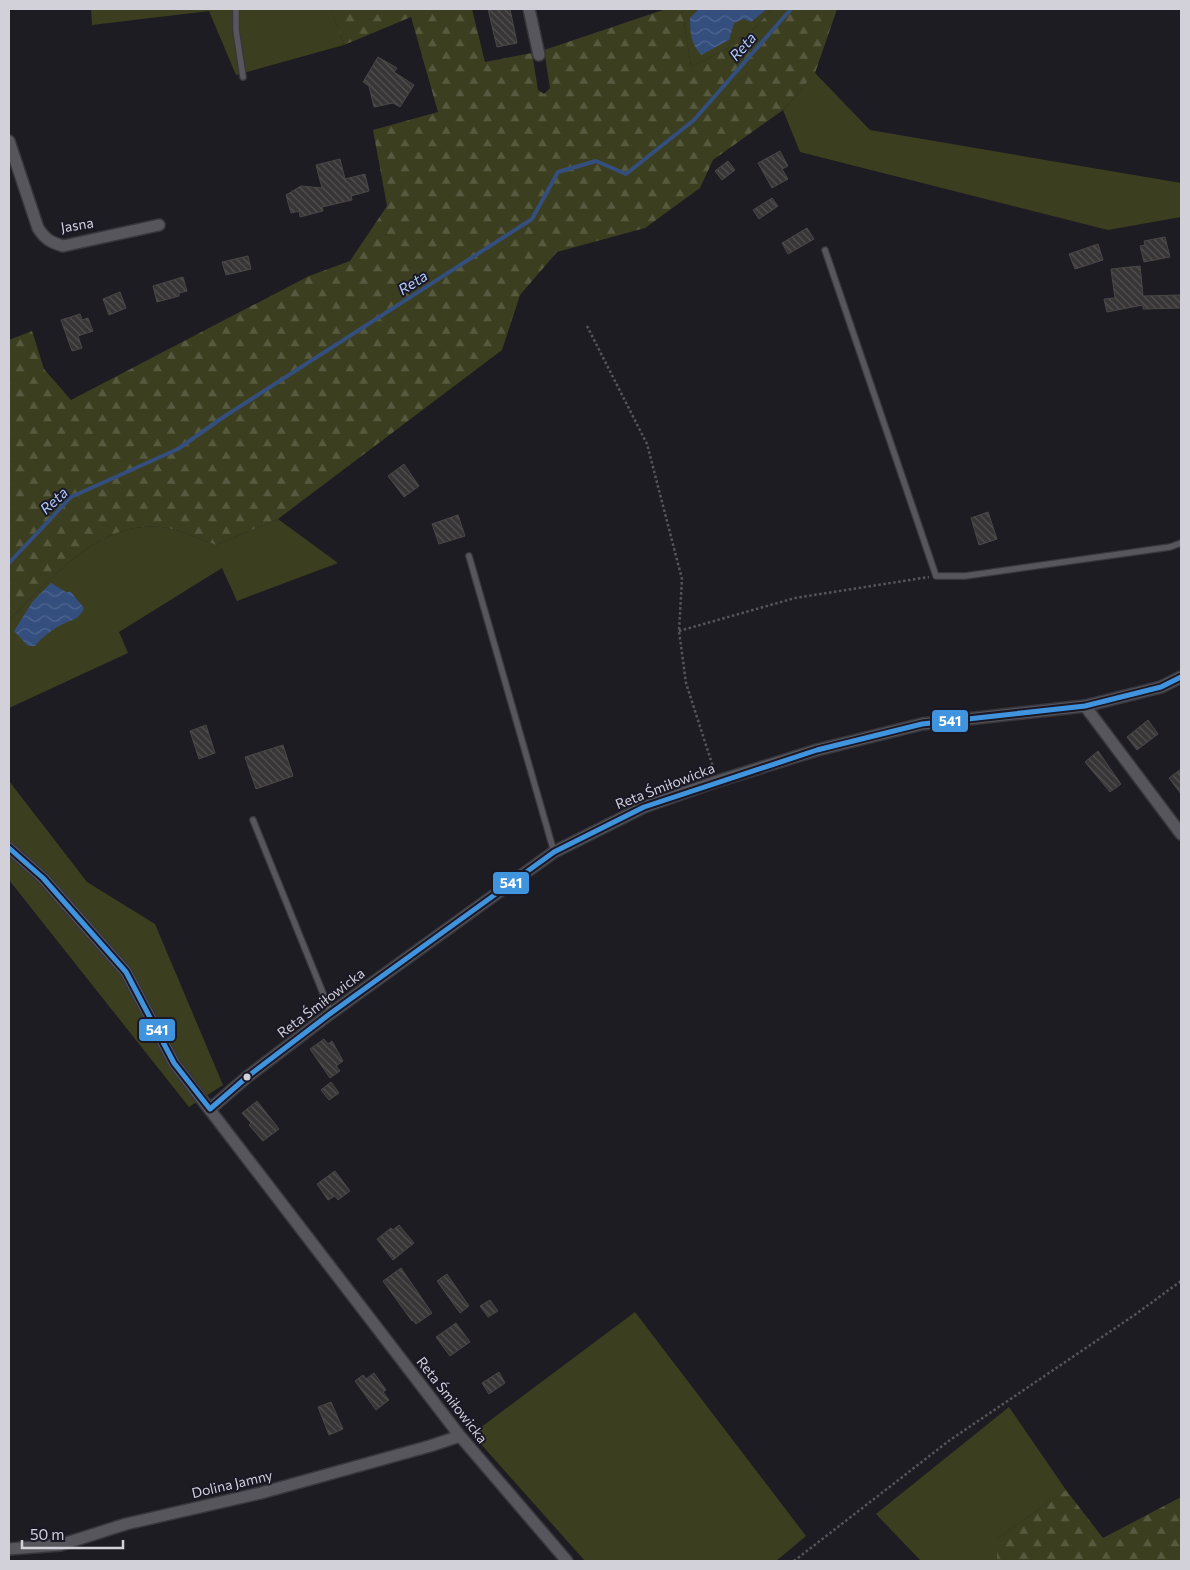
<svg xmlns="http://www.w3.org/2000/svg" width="1190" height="1570" font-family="Commissioner,sans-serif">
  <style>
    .green { fill: #3c3f1f }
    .forest { fill: url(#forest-firs) }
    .water { fill: url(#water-waves) }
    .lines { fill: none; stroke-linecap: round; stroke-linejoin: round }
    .stream { stroke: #344e7e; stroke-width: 4 }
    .building { fill: url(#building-back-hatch); stroke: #4a4747 }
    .lane-casing { stroke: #38373c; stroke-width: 8 }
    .street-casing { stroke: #38373c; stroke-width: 14 }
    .path { stroke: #56565a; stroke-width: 2.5; stroke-dasharray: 2.5 2.5; stroke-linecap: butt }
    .lane { stroke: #57565c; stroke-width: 5.5 }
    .street { stroke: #57565c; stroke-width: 11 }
    .bus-1-casing { stroke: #1b1826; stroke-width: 9 }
    .bus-1 { stroke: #4094de; stroke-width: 5 }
    .bus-dot { fill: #d2d1da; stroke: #1b1826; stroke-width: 2 }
    .labels { text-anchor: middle; stroke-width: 4; stroke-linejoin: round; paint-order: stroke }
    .street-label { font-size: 14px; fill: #d2d1da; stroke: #1b1826 }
    .water-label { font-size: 15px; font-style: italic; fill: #aec9f9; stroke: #1b1826 }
    .line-badge { stroke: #1b1826; stroke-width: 2 }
    .badge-label { font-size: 14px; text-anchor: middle; font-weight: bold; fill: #fff }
  </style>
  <defs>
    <pattern id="forest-firs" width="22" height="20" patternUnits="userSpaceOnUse" patternTransform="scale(1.25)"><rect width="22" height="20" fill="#3c3f1f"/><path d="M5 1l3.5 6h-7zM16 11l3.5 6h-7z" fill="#575a3f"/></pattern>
    <pattern id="water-waves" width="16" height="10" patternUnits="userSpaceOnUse" patternTransform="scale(1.25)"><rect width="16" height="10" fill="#344e7e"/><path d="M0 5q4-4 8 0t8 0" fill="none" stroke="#506690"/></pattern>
    <pattern id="building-back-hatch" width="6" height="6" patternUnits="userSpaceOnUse" patternTransform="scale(1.25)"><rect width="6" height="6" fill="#383536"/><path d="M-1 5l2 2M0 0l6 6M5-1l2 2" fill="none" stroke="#545152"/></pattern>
  </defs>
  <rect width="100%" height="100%" fill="#1d1c22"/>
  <path class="green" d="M91,9H331L344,45L236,75L209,11L92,25Z
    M682,9H772L744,40L691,67Z
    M815,73L870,130L1181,183V217L1108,230L800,152L783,110Z
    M278,519L338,563L237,601L222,568L119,632L128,653L9,708V620C50,581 98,520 161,527C179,529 199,539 216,545Z
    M9,781L87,882L155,924L223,1085L189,1107L9,880Z
    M635,1312L806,1536L776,1561H585L472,1434Z
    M1009,1407L1066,1490L997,1539V1561H921L876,1514Z"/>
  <path class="forest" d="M331,9H472L485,62L532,53L538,90L544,94L550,88L544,50L666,9H682L691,67L744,40L772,9H837L815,73L783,110L713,160L700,188L645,228L557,252L520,295L502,350L278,519L216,545C199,539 179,529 161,527C98,520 50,581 9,620V340L32,331L44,369L71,400L309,276L350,261L387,206L373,130L438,112L411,17L344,45Z
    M1066,1490L1103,1538L1181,1497V1561H997V1539Z"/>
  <path class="water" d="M699,9H767L751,22L744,19L734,23L729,40L701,55C691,43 690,34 690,18Z
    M51,583L66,592H71L84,608C79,620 73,619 63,624C53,629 42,637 35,646H28L14,631L33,601Z"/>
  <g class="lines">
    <path class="stream" d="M9,563L71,497L178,449L222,418L532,219L558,172L596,161L626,174L694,120L791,9"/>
  </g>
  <path class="building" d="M488,9H510L517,43L497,47Z
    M378,57L397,68L394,72L414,85L400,107L393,103L374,107L369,86L363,82Z
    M780,151L788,166L782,169L788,179L772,188L758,163Z
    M340,159L345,179L365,174L369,191L351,196L352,200L322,207L323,211L300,217L299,211L291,213L286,195L301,186L322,188L316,165Z
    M728,161L735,170L722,180L715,171Z
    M772,198L778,206L759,219L753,210Z
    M807,228L814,239L788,254L782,243Z
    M1165,237L1170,257L1144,262L1140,246L1145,245L1144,241Z
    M1098,244L1103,260L1075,269L1069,254Z
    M248,256L251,269L226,275L222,262Z
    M1140,266L1143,296L1181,295V308L1143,309V305L1107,312L1104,299L1115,298L1111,269Z
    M183,277L187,291L179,293V296L157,302L153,286Z
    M120,292L126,308L109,315L103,299Z
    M80,314L82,320L88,318L93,331L78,336L82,348L72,351L61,320Z
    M404,464L419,486L404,497L388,476Z
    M988,512L997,539L979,545L971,518Z
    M458,515L465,536L439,544L432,524Z
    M1148,720L1158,734L1137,750L1127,737Z
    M206,725L215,753L199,759L190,731Z
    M283,745L293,776L256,789L245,757Z
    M1098,751L1121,784L1110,792L1085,762Z
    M1181,769V794L1169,778Z
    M324,1039L328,1044L332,1041L343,1061L336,1066L340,1071L330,1078L310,1049Z
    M331,1082L339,1093L329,1100L321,1090Z
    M257,1101L279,1129L263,1141L249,1125L251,1123L242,1113Z
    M335,1171L350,1191L338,1200L335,1196L328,1200L317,1184Z
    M399,1225L414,1243L393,1260L377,1239L391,1228L393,1230Z
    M401,1268L432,1313L416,1324L413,1320L412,1321L383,1281Z
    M447,1274L469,1306L460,1313L437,1281Z
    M490,1300L498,1311L488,1317L480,1306Z
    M456,1323L470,1342L450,1356L436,1337Z
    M499,1372L505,1383L489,1394L482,1383Z
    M374,1373L386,1390L383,1392L389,1400L376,1410L355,1381L363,1375L366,1379Z
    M331,1402L343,1429L329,1435L318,1407Z"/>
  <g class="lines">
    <g class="lane-casing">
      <path id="lane" d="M236,9V30L243,77
        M825,250L936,576H965L1170,547L1181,543
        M469,556L554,852
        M253,820L331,1013"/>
    </g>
    <g class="street-casing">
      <path id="street" d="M529,9L539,55
        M9,141L38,228C45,239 50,242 63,246L159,225
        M1085,706L1181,834
        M9,848L43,878L126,972L174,1063L460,1436L567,1561
        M210,1109L247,1077L331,1013L554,852L644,807L718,781L817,750L922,724L1085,706L1161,687L1181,677
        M9,1549L60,1545L126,1524L261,1493L430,1446L460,1436"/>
    </g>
    <path class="path" d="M587,326L647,444L682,579L679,631L686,683L714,770
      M679,631L795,598L929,577
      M794,1561L950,1440L1136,1314L1181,1281"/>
    <use href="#lane" class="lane"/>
    <use href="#street" class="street"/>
    <g class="bus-1-casing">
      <path id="bus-1" d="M9,848L43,878L126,972L174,1063L210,1109L247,1077L331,1013L554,852L644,807L817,750L922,724L1085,706L1161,687L1181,677"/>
    </g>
    <use href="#bus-1" class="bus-1"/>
  </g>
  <circle class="bus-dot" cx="247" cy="1077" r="4.5"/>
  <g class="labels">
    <g class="street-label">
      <text transform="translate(77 225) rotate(-9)" y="5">Jasna</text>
      <text transform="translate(665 786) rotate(-21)" y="5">Reta Śmiłowicka</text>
      <text transform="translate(321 1003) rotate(-37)" y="5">Reta Śmiłowicka</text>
      <text transform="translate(452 1400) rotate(52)" y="5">Reta Śmiłowicka</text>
      <text transform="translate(232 1484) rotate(-13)" y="5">Dolina Jamny</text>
    </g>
    <g class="water-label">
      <text transform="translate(743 47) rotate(-49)" y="5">Reta</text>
      <text transform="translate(413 283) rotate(-33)" y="5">Reta</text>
      <text transform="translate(54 501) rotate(-43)" y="5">Reta</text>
    </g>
  </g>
  <g class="line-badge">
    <rect x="931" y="709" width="38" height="24" rx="5" fill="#4094de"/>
    <rect x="492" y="871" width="38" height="24" rx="5" fill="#4094de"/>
    <rect x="138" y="1018" width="38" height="24" rx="5" fill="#4094de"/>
  </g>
  <g class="badge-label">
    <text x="950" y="726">541</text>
    <text x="511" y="888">541</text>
    <text x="157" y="1035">541</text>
  </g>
  <rect width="1190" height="1570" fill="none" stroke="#d2d1da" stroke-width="20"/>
  <path d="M22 1540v8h101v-8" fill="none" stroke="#d2d1da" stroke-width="2.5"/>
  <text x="30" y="1540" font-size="15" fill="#d2d1da" stroke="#1b1826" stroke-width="4" paint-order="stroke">50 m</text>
</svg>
